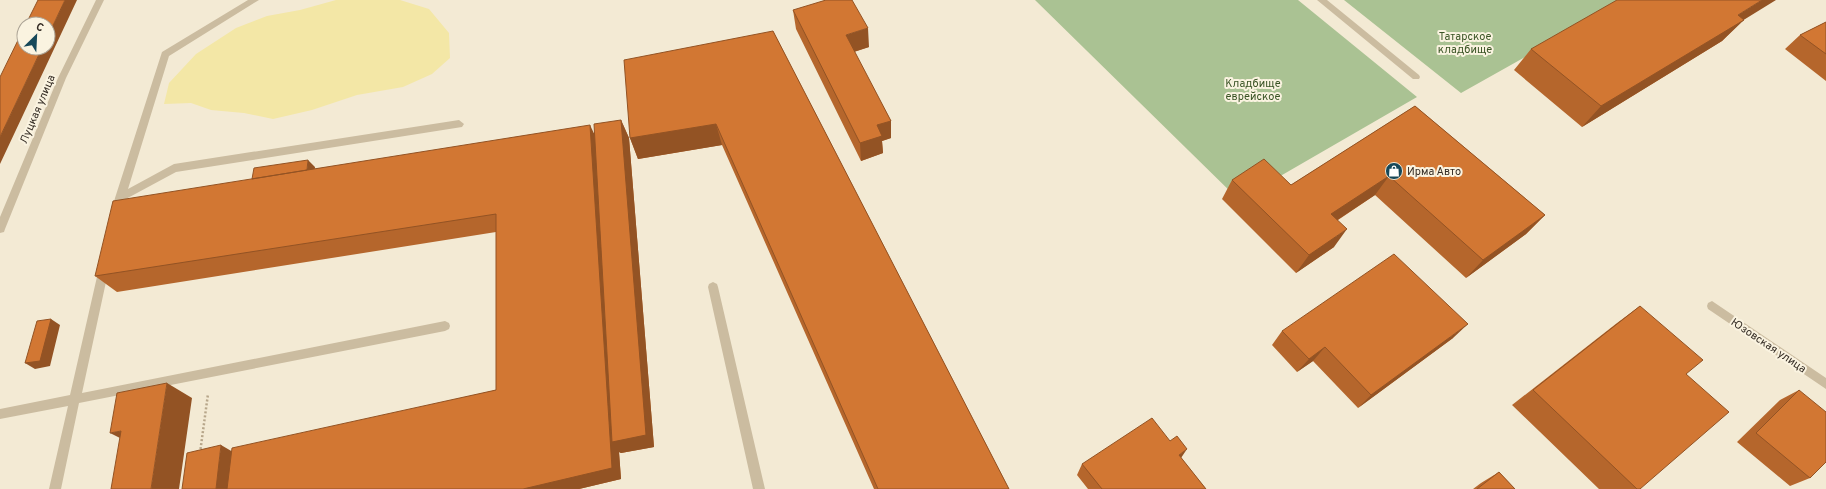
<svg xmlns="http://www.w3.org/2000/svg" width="1826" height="489" font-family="Overpass,sans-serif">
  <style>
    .green { fill: #aac293 }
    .sand { fill: #f3e7a6 }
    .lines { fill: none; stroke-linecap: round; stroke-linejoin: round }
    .path { stroke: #b7a68a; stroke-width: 2.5; stroke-dasharray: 2 2; stroke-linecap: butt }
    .lane { fill: #cbbca0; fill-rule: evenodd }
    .street { fill: #cbbca0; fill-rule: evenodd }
    .wall { fill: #b5662c }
    .shaded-wall { fill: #935324 }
    .building { fill: #d27733; stroke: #935324 }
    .labels { text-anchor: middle; stroke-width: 4; stroke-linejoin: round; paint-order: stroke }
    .park-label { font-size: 11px; fill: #3a5425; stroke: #faf3e0 }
    .street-label { font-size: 11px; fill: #342c24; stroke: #faf3e0 }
    .poi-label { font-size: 11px; fill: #342c24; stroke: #faf3e0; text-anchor: start }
  </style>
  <rect width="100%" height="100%" fill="#f3ead4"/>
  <path class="green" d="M1035,0H1298L1417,97L1239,200Z
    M1344,0H1627L1461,93Z"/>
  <path class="sand" d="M336,0H400L429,9L449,33L450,58L432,74L403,87L357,95L312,110L273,119L244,113L211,110L191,103L164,104L169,83L196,54L236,28L267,16L300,10Z"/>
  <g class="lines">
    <path class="path" d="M200,453L208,394"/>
    <path class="lane" d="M248,0H259L169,56L128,189L174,164L459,120L464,124L462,127L176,172L124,200L119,217H113L111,214L115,198L162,52Z
      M1317,0H1327L1419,75L1420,77L1419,79H1413Z
      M104,264L108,265L109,268L82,393L445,321L449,323L450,326L449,329L445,331L79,403L61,489H49L68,406L0,419V409L70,395L99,268L100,265Z
      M713,282L717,284L718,287L765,489H753L708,287L709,284Z"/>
    <path class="street" d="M96,0H104L66,78L5,229L4,232L0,233V217L58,78Z
      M1712,301L1826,378V389L1708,309L1707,306L1708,303Z"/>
  </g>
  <path class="wall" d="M793,10L869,47L854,52L891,121V138L882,141L883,153L861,161L796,29Z
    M1744,19L1722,41L1582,127L1514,70L1531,49Z
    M1826,22V81L1785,49L1800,35Z
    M773,31L1009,489H874L722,145L638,159L630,138Z
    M1415,106L1545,215L1526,234L1466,278L1375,195L1338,220L1334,247L1296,273L1222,199L1232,180L1291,185Z
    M621,120L629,138L654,447L621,453L619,452L621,479L579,489H182L232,451L496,390V232L117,292L95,276L252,179L315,167L314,169L594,133Z
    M1640,306L1686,374L1640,489H1599L1512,405L1617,323Z
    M1282,331L1453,338L1358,408L1313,361L1297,372L1272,345Z
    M1799,390L1810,478L1790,486L1737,442L1780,400Z
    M1181,458L1206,489H1088L1077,475L1082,464Z
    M1499,472L1515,489H1473L1481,483Z"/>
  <path class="shaded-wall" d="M65,0H77L0,164V137L42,48H48V36Z
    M1762,0H1776L1716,37L1738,15Z
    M1744,20L1722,41L1582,127L1601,106Z
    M868,28L869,47L847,54L846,35Z
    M621,120L629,138L654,447L621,453L619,452L621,479L579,489H523L590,125L598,142Z
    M891,121V138L882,141L883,153L861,161L860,143L877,125Z
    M716,124L722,145L638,159L630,138Z
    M308,160L315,167L312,186L306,179Z
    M1389,176L1375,195L1319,232L1331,214Z
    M1545,215L1526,234L1466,278L1483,260Z
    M1347,229L1334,247L1296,273L1309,255Z
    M51,319L60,325L50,366L35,369L25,363Z
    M1468,324L1453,338L1358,408L1371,395Z
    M1325,347L1313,361L1297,372L1309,359Z
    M167,383L192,398L179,489H151Z
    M121,431L138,447L110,433Z
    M221,445L245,459L242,489H216Z
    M1187,449L1179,461V455Z"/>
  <path class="building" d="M38,0H65L48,36V24H26Z
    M826,0H852L868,28L846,35L891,121L877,125L882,136L860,143L793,10Z
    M1617,0H1762L1738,15L1744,20L1601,106L1531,49Z
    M1826,22V54L1800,35Z
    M24,28V48H42L0,137V77Z
    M773,31L1009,489H878L716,124L630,138L624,60Z
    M1415,106L1545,215L1483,260L1389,176L1331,214L1347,229L1309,255L1232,180L1264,159L1291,185Z
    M621,120L646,435L612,442L594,124Z
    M590,125L612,468L523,489H227L232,448L496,390V214L95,276L113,201Z
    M308,160L307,170L252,179L254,168Z
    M1394,254L1468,324L1371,395L1325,347L1309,359L1282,331Z
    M1640,306L1703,360L1686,374L1729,412L1640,489H1637L1533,390Z
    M51,319L40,361L25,363L37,321Z
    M167,383L151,489H111L121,431L110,433L117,393Z
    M1799,390L1826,412V462L1810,478L1756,433Z
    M1152,418L1170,441L1177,436L1187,449L1179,455L1206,489H1102L1082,464Z
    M221,445L216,489H182L187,453Z
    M1499,472L1515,489H1477Z"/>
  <defs>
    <g id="shop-disc" transform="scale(0.9)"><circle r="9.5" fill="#164859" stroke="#faf3e0"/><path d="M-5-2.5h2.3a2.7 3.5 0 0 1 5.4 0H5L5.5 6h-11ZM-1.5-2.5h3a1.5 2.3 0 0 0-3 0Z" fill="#fff"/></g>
  </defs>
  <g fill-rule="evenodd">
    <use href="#shop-disc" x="1394" y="171"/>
  </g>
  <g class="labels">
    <g class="park-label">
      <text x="1465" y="40">Татарское<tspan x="1465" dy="13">кладбище</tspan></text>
      <text x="1253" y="87">Кладбище<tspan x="1253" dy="13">еврейское</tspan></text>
    </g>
    <g class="street-label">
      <text transform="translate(37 109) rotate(-67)" y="4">Луцкая улица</text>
      <text transform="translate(1769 345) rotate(34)" y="4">Юзовская улица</text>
    </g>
    <g class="poi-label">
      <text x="1407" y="175">Ирма Авто</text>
    </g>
  </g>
  <g transform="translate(36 36) rotate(24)"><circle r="19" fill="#faf3e0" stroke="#aba395"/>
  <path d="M0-3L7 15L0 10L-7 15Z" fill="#164859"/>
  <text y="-6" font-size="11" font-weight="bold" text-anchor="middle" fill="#342c24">С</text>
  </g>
</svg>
